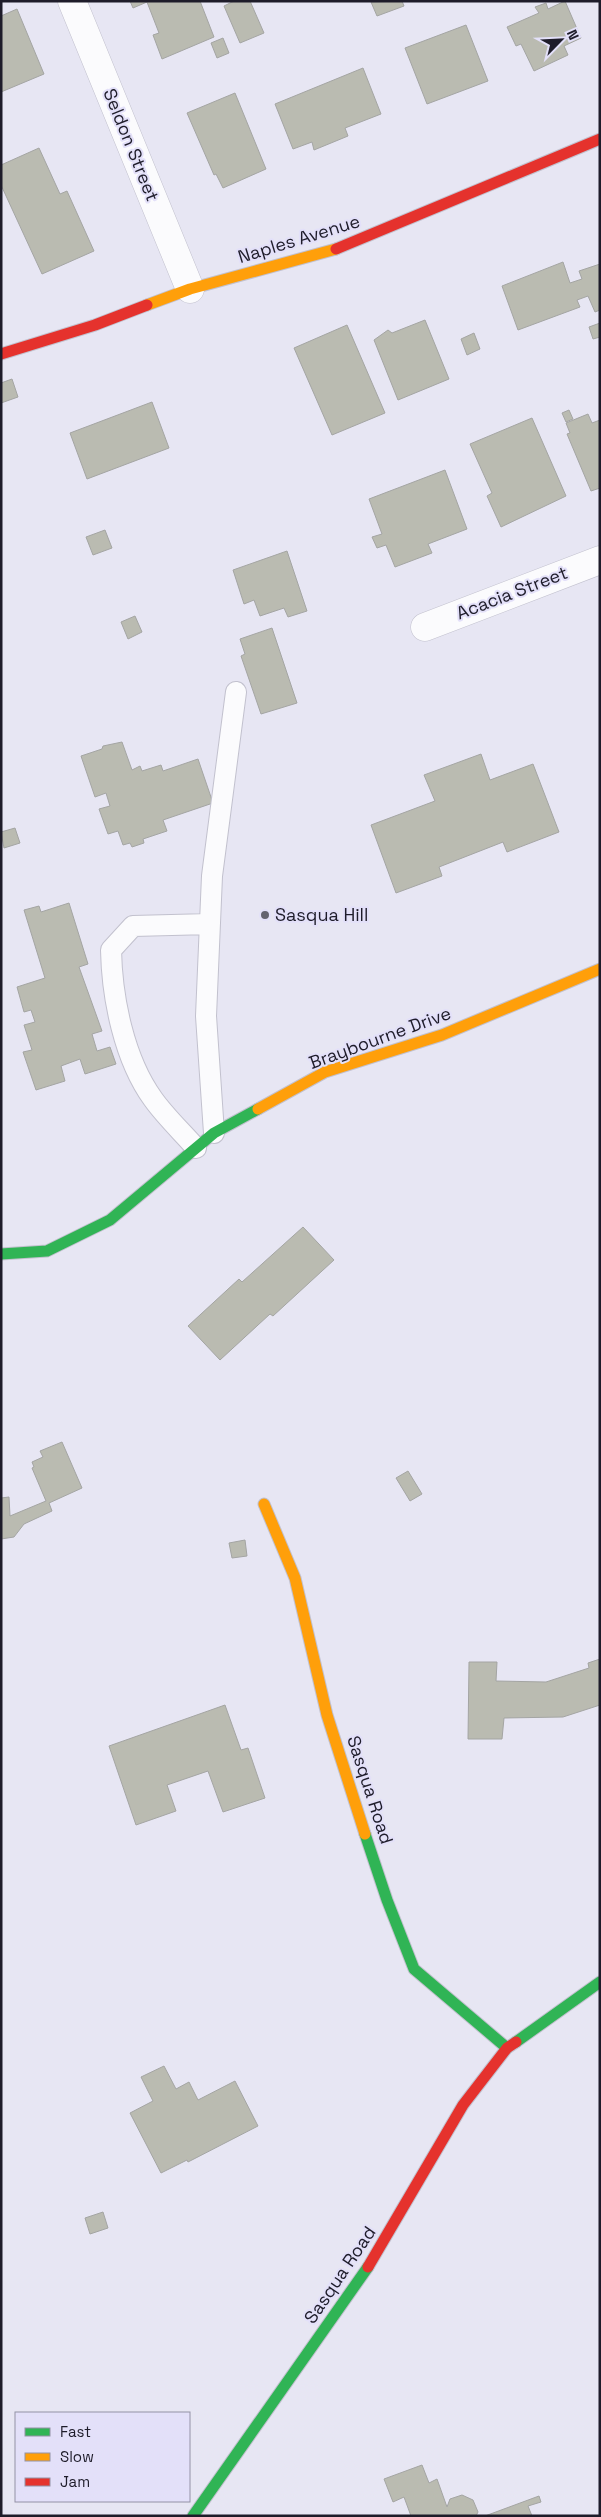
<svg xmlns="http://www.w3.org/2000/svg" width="601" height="2517" font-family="'Space Grotesk',sans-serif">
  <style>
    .building { fill: #babbb1; stroke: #a4a5a3 }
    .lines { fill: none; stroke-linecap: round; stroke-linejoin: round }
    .lane-casing { stroke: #c2c1ce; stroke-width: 22 }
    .street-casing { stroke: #c2c1ce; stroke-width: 29 }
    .fast-casing { stroke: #c2c1ce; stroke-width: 13 }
    .slow-casing { stroke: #c2c1ce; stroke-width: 13 }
    .jam-casing { stroke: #c2c1ce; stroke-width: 13 }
    .lane { stroke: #fbfbfd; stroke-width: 20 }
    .street { stroke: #fbfbfd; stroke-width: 28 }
    .fast { stroke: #30b455; stroke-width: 11 }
    .slow { stroke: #ff9f0a; stroke-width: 11 }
    .jam { stroke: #e5322d; stroke-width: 11 }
    .poi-dot { fill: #646370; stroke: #e3e0f9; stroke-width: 2 }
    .labels { text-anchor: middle; stroke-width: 4; stroke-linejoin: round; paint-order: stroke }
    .street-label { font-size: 18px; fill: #1e1c2a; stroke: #e3e0f9 }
    .poi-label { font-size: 18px; fill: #1e1c2a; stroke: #e3e0f9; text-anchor: start }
  </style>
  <rect width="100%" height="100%" fill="#e7e6f3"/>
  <path class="building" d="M130,1H200L214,37L162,59L153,35L159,33L147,2L133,8Z
    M234,1H250L264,33L240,43L224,6Z
    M402,1L404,6L377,16L371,2Z
    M565,1L581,38L564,46L568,55L534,71L521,44L516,46L507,27L539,13L535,7L546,3L548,9Z
    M17,9L44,74L1,92V16Z
    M466,25L488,81L427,104L405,48Z
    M223,38L229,53L217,58L211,43Z
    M363,68L381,114L345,128L348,136L314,150L312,142L293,149L275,104Z
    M235,93L266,169L223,188L216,174L214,175L187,113Z
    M39,148L60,194L67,191L94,251L42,274L1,185V165Z
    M563,262L570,283L582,279L579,271L600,264V310L595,312L588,296L577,300L580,307L518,330L502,286Z
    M425,320L449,379L398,400L374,340L388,330L392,333Z
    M600,323V337L593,339L589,327Z
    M347,325L385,413L332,435L294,348Z
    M474,333L480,349L467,355L461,339Z
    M12,379L18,397L1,403V383Z
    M152,402L169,448L87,479L70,433Z
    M569,410L573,419L566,422L562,413Z
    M588,414L592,423L600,420V488L591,491L567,434L570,433L566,423Z
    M532,418L566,496L501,527L487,496L492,493L470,444Z
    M445,470L467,529L428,544L432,553L395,567L386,545L377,548L372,537L382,534L369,499Z
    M105,530L112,548L93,555L86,537Z
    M287,551L307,611L288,617L284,608L260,616L254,600L244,604L233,570Z
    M135,616L142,632L128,639L121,622Z
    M272,628L297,703L261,714L241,656L245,654L240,639Z
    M122,742L132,770L140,766L142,771L161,765L163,771L198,759L213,803L163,820L167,831L143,839L144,843L132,847L130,843L123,845L118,831L108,834L99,809L110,806L106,793L95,797L81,756L102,749L103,746Z
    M481,754L490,780L533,764L559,832L507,852L503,842L439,867L442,876L396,893L371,825L435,801L424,775Z
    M15,828L20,843L4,848L1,832Z
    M69,903L88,964L79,967L102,1031L92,1034L97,1051L110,1047L116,1064L85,1074L80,1059L61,1066L65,1081L36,1090L23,1052L32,1050L24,1025L35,1022L31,1010L24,1012L17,987L45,978L24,910L39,906L41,912Z
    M303,1227L334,1260L273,1316L270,1314L220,1360L188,1326L239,1279L242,1282Z
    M62,1442L82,1488L49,1503L52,1511L24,1524L14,1537L1,1539V1498L9,1497L10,1516L46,1501L32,1468L34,1467L32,1462L43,1457L40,1451Z
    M408,1471L422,1494L410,1501L396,1478Z
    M245,1540L247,1556L232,1558L229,1543Z
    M600,1659V1705L563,1717L504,1718L502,1739H468L469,1662H497L496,1681L546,1682L589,1668L588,1663Z
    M225,1705L241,1750L248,1748L265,1798L223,1812L208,1771L167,1785L176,1811L136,1825L109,1746Z
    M164,2066L176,2089L189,2082L198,2100L235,2081L258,2126L188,2162L187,2160L161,2173L130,2113L153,2101L141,2077Z
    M103,2212L108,2228L90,2234L85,2218Z
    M422,2465L429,2483L437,2479L447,2507L450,2499L462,2495L473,2500L478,2512L476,2516H411L404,2497L393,2502L384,2479Z
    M539,2496L541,2502L528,2506L532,2516H485Z"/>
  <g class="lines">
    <g class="lane-casing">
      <path id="lane" d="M214,1133L206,1016L212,876L236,692
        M196,1148C182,1132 165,1116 153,1099C124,1059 112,998 111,950L133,926L210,924"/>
    </g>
    <g class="street-casing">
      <path id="street" d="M72,1L190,289
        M425,627L600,560"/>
    </g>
    <g class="fast-casing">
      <path id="fast" d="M1,1254L47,1251L110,1220L214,1133L258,1109
        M365,1834L387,1900L414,1969L507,2048
        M516,2042L600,1982
        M193,2516L368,2267"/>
    </g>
    <g class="slow-casing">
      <path id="slow" d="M147,305L190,289L336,249
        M258,1109L325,1072L442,1035L600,969
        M264,1504L295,1578L327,1715L365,1834"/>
    </g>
    <g class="jam-casing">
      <path id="jam" d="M336,249L600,139
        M1,354L95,325L147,305
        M368,2267L463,2105L507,2048L516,2042"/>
    </g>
    <use href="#lane" class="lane"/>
    <use href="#street" class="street"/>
    <use href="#fast" class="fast"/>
    <use href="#slow" class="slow"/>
    <use href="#jam" class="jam"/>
  </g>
  <circle class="poi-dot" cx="265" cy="915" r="5"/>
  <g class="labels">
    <g class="street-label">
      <text transform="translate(131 145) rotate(68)" y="6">Seldon Street</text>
      <text transform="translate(299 239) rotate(-17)" y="6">Naples Avenue</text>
      <text transform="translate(512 593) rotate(-21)" y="6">Acacia Street</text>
      <text transform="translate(380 1038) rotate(-20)" y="6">Braybourne Drive</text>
      <text transform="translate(370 1790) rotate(72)" y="6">Sasqua Road</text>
      <text transform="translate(340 2275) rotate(-56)" y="6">Sasqua Road</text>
    </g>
    <g class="poi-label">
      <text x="275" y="921">Sasqua Hill</text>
    </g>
  </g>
  <rect width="601" height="2517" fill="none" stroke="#1e1c2a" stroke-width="5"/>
  <rect x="15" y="2412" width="175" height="90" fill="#e3e0f9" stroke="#9492a6"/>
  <rect x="25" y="2428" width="25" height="8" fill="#30b455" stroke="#9492a6"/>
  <text x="60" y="2437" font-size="15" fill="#1e1c2a">Fast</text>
  <rect x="25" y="2453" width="25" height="8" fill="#ff9f0a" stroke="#9492a6"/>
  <text x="60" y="2462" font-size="15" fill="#1e1c2a">Slow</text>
  <rect x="25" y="2478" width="25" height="8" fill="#e5322d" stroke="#9492a6"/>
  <text x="60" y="2487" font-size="15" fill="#1e1c2a">Jam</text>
  <g transform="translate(561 40) rotate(66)" stroke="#e3e0f9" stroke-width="4" paint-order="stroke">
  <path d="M0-4L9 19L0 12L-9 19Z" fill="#1e1c2a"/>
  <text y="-8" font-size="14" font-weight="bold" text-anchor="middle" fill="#1e1c2a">N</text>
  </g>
</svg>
